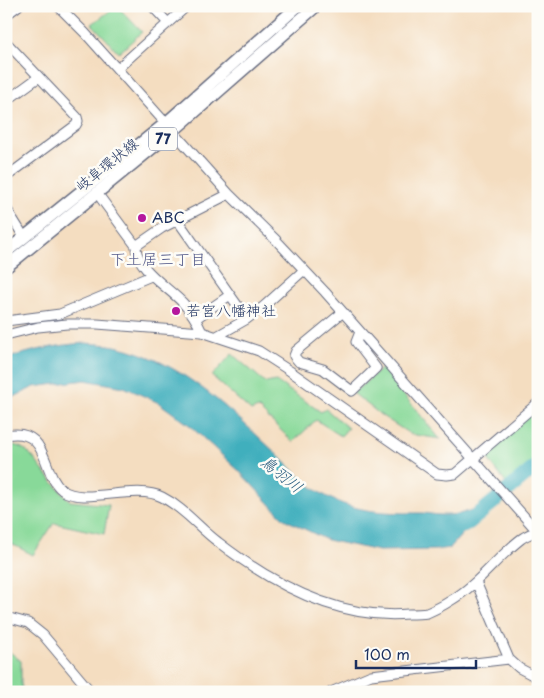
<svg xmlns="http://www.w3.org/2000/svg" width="544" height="698" font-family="'Playpen Sans','Klee One',sans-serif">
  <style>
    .green { fill: #88d999; stroke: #52847c }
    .water { fill: #41afbd; stroke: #2e6f8e }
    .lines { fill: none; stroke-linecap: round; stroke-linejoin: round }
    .river { stroke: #41afbd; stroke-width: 15 }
    .minor-casing { stroke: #676c80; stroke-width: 11 }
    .major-casing { stroke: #676c80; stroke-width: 14 }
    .minor { stroke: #fff; stroke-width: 9 }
    .major { stroke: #fff; stroke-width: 11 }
    .poi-dot { fill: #b5179e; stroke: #fdfcf7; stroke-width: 2 }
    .labels { text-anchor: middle; stroke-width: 5; stroke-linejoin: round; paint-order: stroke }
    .shield { fill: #fdfcf7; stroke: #5f6c8c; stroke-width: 1 }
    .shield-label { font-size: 14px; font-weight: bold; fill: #1b2f5e }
    .street-label { font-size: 15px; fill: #1b2f5e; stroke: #fdfcf7 }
    .poi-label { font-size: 15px; fill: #1b2f5e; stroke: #fdfcf7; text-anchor: start }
    .neighbourhood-label { font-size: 16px; fill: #535989; stroke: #fdfcf7 }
    .water-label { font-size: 16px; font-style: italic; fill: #285c7f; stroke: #fdfcf7 }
  </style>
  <rect width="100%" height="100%" fill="#fdfcf7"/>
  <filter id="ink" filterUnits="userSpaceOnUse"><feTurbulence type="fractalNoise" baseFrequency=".02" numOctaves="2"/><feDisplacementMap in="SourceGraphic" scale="10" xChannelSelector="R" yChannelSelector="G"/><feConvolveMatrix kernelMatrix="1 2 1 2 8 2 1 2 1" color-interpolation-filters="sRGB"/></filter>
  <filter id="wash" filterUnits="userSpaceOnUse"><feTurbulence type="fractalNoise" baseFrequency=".0096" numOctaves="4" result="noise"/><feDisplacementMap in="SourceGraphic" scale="20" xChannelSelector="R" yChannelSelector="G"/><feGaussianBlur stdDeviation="1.12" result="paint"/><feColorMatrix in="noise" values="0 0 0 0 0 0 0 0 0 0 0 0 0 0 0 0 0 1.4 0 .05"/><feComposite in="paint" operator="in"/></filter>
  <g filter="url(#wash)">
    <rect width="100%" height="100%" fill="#f4ddc0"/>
    <path class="green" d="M117,6L142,32L119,53L92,24Z
      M232,354L266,383L276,381L321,412L326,409L348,428L341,436L316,420L293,442L258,408L251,411L212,376Z
      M382,368L440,439L410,434L382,416L353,393Z
      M538,398V460L508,486L488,459Z
      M6,444C30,446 32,458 46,474C54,483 62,492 70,501L109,505L104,534L54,523L33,555L6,541V482L10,478L6,463Z
      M6,649L21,661V684L23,692H6Z"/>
    <path class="water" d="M85,343C95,344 105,344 115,346C182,360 232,412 280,457C295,471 307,486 326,496C356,513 389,513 422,513C428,513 434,515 441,515C460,516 475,510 491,501L450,548L436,550L379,551L327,540L284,519L238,470L188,424L159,403L124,387L85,380L34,387L6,401V359C32,350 57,345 85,343Z"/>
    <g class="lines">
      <path class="river" d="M463,526L467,524L538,465"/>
    </g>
  </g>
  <g filter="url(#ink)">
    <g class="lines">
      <g class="minor-casing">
        <path id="minor" d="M58,6L85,33L229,194L276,240L325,292L538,532
          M152,6L168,23
          M6,15L18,6
          M6,42L77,117L78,121L76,125L6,177
          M117,69L187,6
          M6,101L39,77
          M97,193L136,246C136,269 168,287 182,302C191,311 197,321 202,332
          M6,208L24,237
          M178,221L247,319
          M136,246L162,228L229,194
          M343,312L296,351L294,356L299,362L323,369L352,391L376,368L356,342L360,332
          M195,319L230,295
          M6,321L60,314L151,276
          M6,335L38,327L67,324H97L202,332L259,351L290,371L437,474L447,475L455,474L538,403
          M217,336L247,319L264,306L304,270
          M6,435C50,426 41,474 62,490C84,506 135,483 162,497C184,508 199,528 218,542C271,583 339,620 408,614C414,614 421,614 427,613C434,610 444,605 450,601C478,585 496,558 521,539C526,535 533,533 538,530
          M476,582L509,659L519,668L538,678
          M6,617L28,623L43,635L91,692
          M331,692L371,675L509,659"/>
      </g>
      <g class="major-casing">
        <path id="major" d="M6,252L166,123L298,6
          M6,267L173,131L316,6"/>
      </g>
      <use href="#minor" class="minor"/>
      <use href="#major" class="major"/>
    </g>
  </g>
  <g class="poi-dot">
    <circle cx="142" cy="218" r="5"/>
    <circle cx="176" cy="311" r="5"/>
  </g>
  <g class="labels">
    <rect class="shield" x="149" y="127.5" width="28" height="23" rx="4"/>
    <g class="shield-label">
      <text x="163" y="144">77</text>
    </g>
    <g class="street-label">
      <text transform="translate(107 165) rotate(-39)" y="5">岐阜環状線</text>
    </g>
    <g class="poi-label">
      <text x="152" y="223">ABC</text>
      <text x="186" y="316">若宮八幡神社</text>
    </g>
    <g class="neighbourhood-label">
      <text x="158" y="265">下土居三丁目</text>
    </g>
    <g class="water-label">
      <text transform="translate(282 474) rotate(39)" y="6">鳥羽川</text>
    </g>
  </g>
  <rect width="544" height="698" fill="none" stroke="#fdfcf7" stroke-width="25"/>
  <path d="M356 660v8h120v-8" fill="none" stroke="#1b2f5e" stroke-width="2.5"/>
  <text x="364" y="660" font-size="15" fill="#1b2f5e" stroke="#fdfcf7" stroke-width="4" paint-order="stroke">100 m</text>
</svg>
